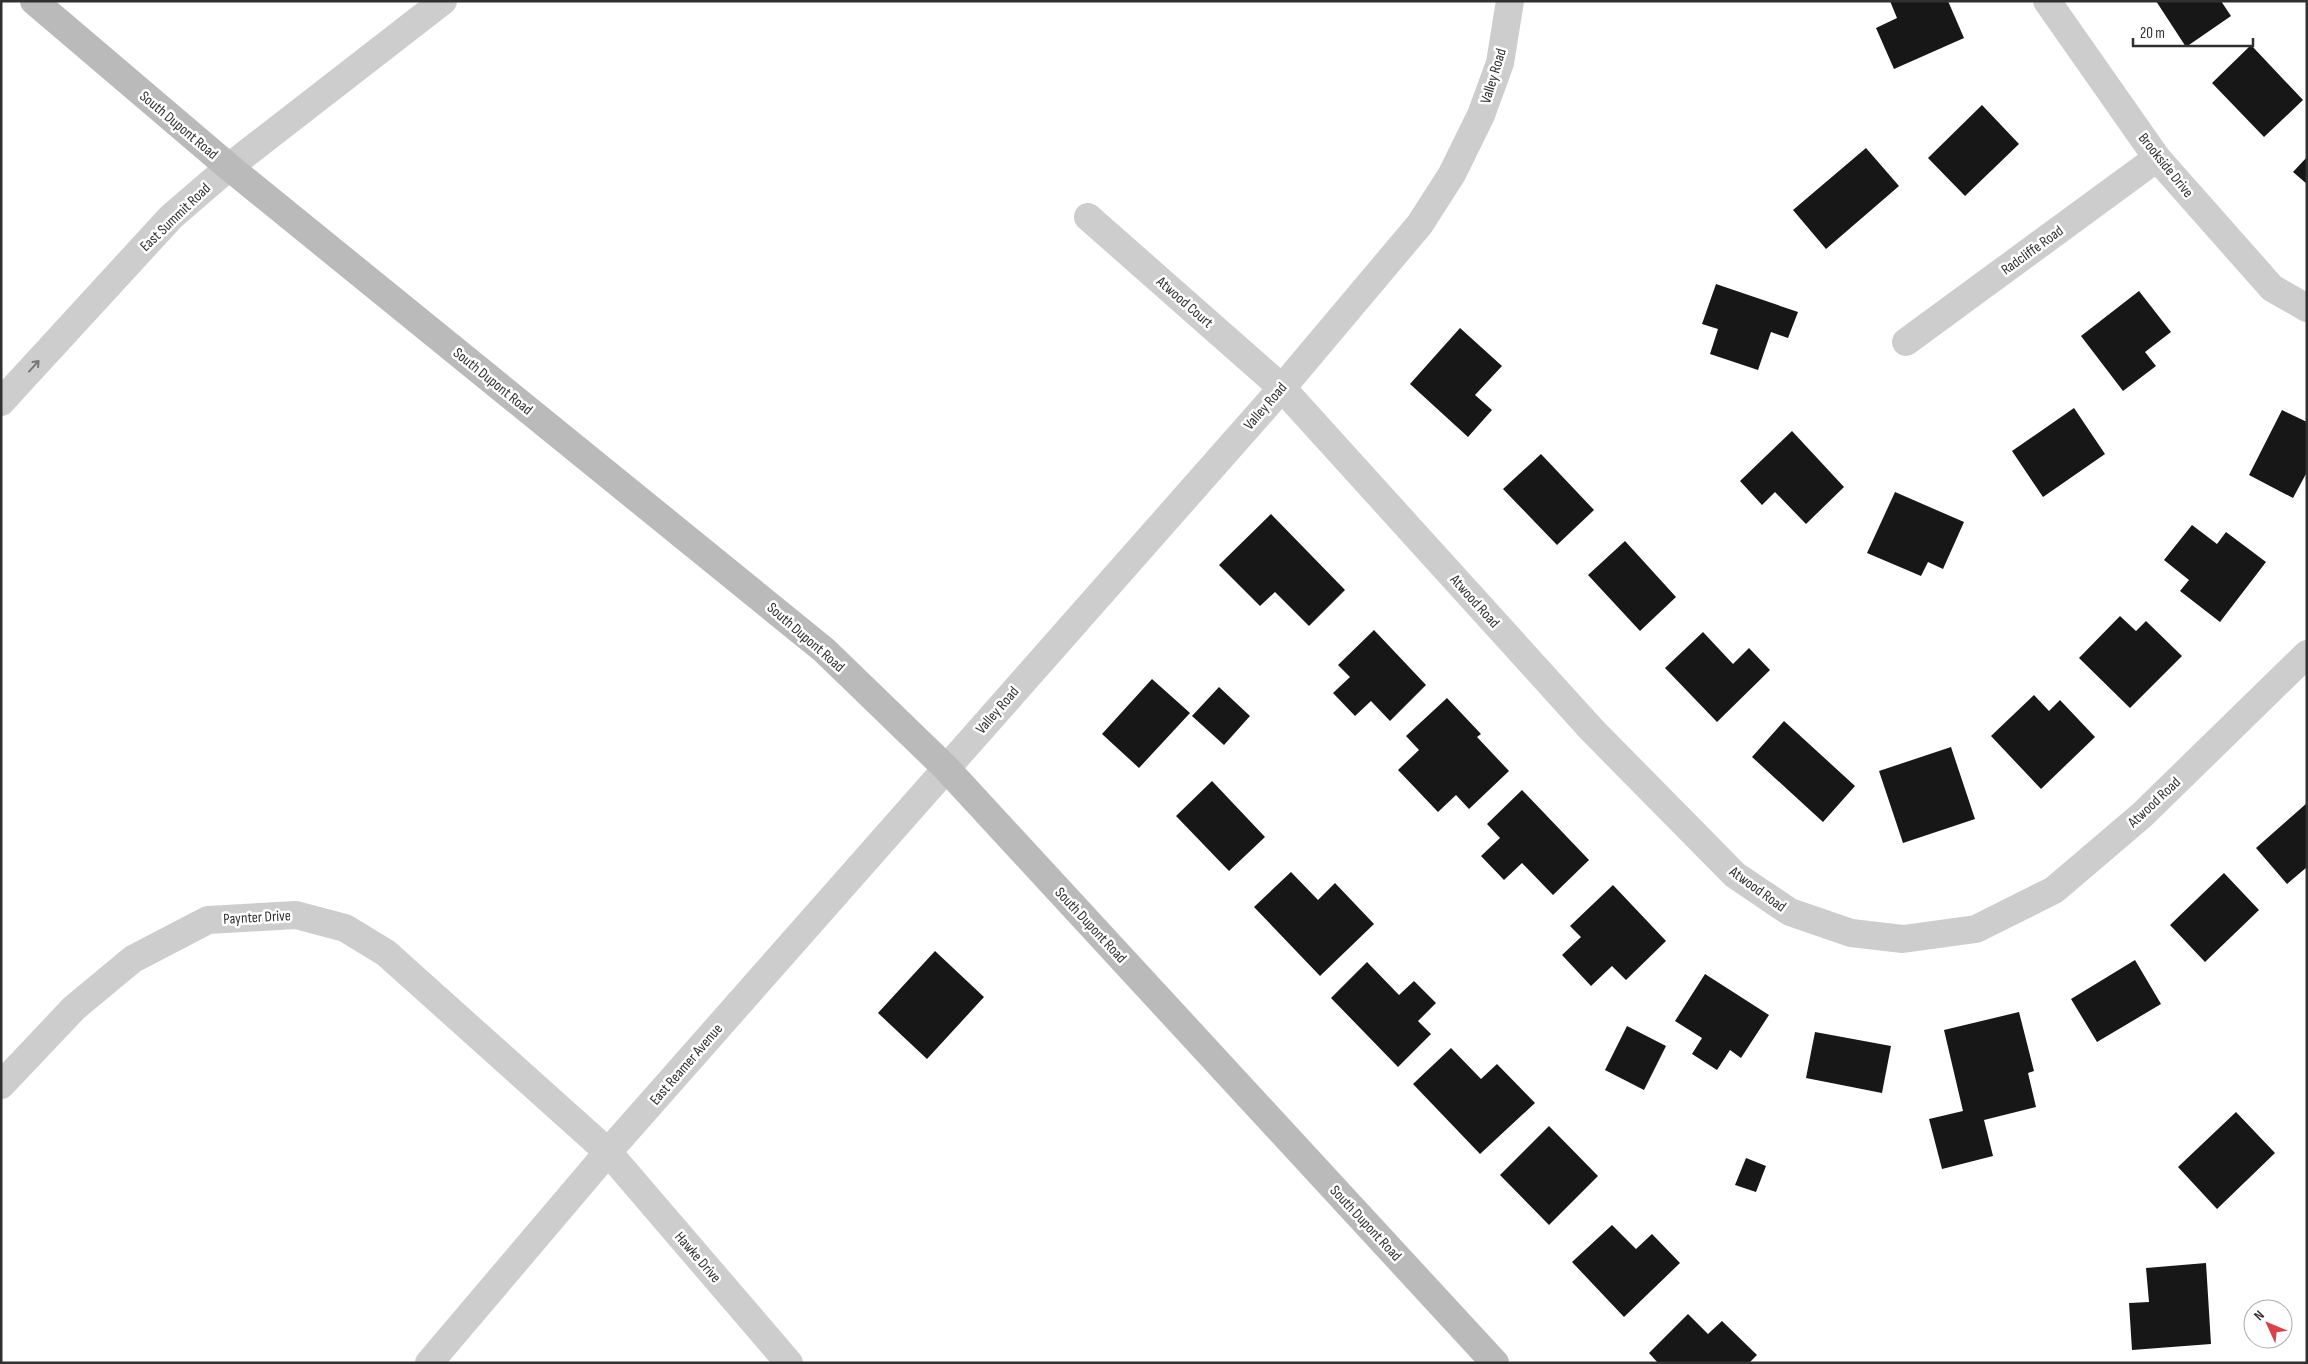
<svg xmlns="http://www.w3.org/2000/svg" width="2308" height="1364" font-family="'Sofia Sans Condensed',sans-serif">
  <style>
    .building { fill: #171717 }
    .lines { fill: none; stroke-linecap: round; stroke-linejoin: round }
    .street { stroke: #cdcdcd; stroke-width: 28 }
    .secondary { stroke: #bababa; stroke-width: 28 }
    .oneway { stroke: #777 }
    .labels { text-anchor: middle; stroke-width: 5; stroke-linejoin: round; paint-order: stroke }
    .street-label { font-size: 15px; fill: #303030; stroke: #fff }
  </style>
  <rect width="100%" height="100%" fill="#fff"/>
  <path class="building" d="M1890,1H1948L1964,38L1894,69L1876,28L1897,18Z
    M2156,1H2221L2231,16L2186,47Z
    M2251,45L2303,100L2264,137L2212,83Z
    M1982,105L2019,144L1965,196L1928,158Z
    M1866,148L1899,186L1826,249L1793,210Z
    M2307,157V184L2293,172Z
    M1716,284L1798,312L1788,338L1771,332L1758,370L1710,354L1718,329L1702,324Z
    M2139,291L2171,332L2145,352L2156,366L2123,391L2081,336Z
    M1460,328L1502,366L1475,395L1492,410L1468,437L1410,384Z
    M2074,408L2105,454L2043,497L2012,451Z
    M2282,410L2307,422V472L2293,498L2249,475Z
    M1792,431L1844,487L1806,524L1775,492L1762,505L1740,481Z
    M1541,454L1594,510L1557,545L1503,489Z
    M1895,492L1964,522L1943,569L1928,562L1921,576L1867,553Z
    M1271,514L1345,590L1309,626L1275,592L1260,606L1219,565Z
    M2192,525L2217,544L2226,532L2266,562L2220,622L2180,591L2189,580L2164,560Z
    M1625,541L1676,597L1640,631L1588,575Z
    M2120,616L2136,631L2146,621L2182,656L2130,708L2079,658Z
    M1374,630L1426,685L1390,721L1371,701L1355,716L1333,693L1350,677L1338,665Z
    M1703,632L1733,664L1749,648L1770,670L1717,722L1665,668Z
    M1152,679L1190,713L1139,768L1102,734Z
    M1219,687L1250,716L1224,745L1192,716Z
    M2034,695L2049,711L2060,700L2095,737L2041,789L1991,736Z
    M1447,698L1481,734L1477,737L1509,771L1469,809L1456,795L1438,812L1398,770L1419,750L1406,736Z
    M1784,721L1855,786L1823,822L1752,757Z
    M1951,747L1975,819L1903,843L1879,771Z
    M1212,781L1265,837L1229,871L1176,816Z
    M1522,790L1589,860L1553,895L1522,863L1504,880L1481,856L1500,838L1487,824Z
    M2307,803V867L2287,884L2256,848Z
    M1291,872L1318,900L1335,883L1374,924L1320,976L1254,907Z
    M2224,873L2259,910L2205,962L2170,925Z
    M1613,885L1666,941L1626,980L1612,966L1591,986L1562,955L1581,937L1570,926Z
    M935,951L984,997L927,1059L878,1013Z
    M2135,960L2161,1004L2097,1042L2071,999Z
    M1367,962L1399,995L1414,981L1436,1003L1418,1021L1431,1034L1398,1067L1331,998Z
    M1705,974L1769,1015L1741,1058L1730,1050L1717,1070L1692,1054L1702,1038L1675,1021Z
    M2019,1012L2034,1071L2028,1073L2036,1107L1984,1120L1993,1156L1942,1169L1929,1119L1963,1111L1944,1030Z
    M1627,1026L1666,1046L1644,1090L1605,1070Z
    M1815,1032L1891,1046L1882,1093L1806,1078Z
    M1451,1048L1481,1079L1497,1064L1535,1103L1480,1154L1413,1084Z
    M2236,1112L2275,1153L2217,1209L2178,1167Z
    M1549,1126L1598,1176L1549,1225L1500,1175Z
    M1746,1158L1766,1166L1756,1192L1735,1185Z
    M1612,1225L1636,1249L1652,1234L1680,1263L1624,1317L1572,1262Z
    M2206,1263L2211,1344L2132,1350L2129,1303L2149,1302L2146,1268Z
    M1688,1314L1708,1334L1722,1321L1757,1355L1749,1363H1658L1649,1353Z"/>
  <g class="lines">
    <path class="street" d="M2047,1L2157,158L2272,288L2307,308
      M1088,217L1282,388L1592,730L1735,875L1790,912L1851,933L1903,939L1976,929L2054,890L2142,815L2307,654
      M1906,342L2157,158
      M1,402L171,217L229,167L443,1
      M1,1085L74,1008L133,959L208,920L296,915L345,928L386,953L608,1152L789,1363
      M429,1363L608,1152L1282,388L1420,224L1452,174L1481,115L1500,63L1510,1"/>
    <path class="secondary" d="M34,1L229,167L824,650L946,768L1495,1363"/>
  </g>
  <defs><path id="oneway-shaft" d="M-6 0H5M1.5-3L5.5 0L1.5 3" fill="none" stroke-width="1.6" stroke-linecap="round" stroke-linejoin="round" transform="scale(1.25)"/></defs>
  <use class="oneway" href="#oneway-shaft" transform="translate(34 366) rotate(-48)"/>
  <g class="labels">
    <g class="street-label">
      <text transform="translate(1493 76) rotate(-73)" y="5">Valley Road</text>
      <text transform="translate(179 125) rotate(40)" y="5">South Dupont Road</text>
      <text transform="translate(2166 165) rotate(51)" y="5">Brookside Drive</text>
      <text transform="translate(175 217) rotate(-44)" y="5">East Summit Road</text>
      <text transform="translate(2032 250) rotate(-36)" y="5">Radcliffe Road</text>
      <text transform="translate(1185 302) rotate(41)" y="5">Atwood Court</text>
      <text transform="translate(493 381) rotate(39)" y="5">South Dupont Road</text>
      <text transform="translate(1265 406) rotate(-49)" y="5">Valley Road</text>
      <text transform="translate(1475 601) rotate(48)" y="5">Atwood Road</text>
      <text transform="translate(806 637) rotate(41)" y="5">South Dupont Road</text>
      <text transform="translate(997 710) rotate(-49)" y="5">Valley Road</text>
      <text transform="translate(2154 802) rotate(-43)" y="5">Atwood Road</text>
      <text transform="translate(1758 889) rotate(36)" y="5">Atwood Road</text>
      <text transform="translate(257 917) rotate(-3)" y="5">Paynter Drive</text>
      <text transform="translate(1091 925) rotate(47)" y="5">South Dupont Road</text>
      <text transform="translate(686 1064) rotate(-49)" y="5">East Reamer Avenue</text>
      <text transform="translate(1366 1223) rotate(47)" y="5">South Dupont Road</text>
      <text transform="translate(698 1257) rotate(49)" y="5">Hawke Drive</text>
    </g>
  </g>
  <rect width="2308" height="1364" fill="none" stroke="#303030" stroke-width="5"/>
  <g transform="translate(2268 1324) rotate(314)"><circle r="24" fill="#ffffff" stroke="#acacac"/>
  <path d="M0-4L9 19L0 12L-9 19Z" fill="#d8424a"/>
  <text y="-8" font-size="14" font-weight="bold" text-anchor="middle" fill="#303030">N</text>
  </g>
  <path d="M2133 38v8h120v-8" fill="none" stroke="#303030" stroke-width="2.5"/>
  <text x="2140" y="38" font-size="15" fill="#303030" stroke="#ffffff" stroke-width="4" paint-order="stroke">20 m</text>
</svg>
